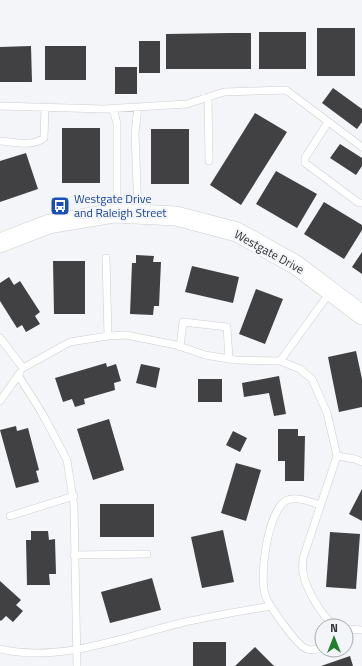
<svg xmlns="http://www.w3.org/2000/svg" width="362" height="666" font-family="'Titillium Web',sans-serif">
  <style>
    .building { fill: #414043 }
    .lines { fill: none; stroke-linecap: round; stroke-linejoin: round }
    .lane-casing { stroke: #cbced0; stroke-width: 8 }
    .secondary-casing { stroke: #cbced0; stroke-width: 20 }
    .lane { stroke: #fff; stroke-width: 7 }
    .secondary { stroke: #fff; stroke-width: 19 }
    .labels { text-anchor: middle; stroke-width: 4; stroke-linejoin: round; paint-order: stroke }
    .transit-label { font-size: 12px; fill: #164399; stroke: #f3f5f8; text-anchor: start }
    .street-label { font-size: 12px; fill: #313233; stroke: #f3f5f8 }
  </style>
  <rect width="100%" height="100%" fill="#f3f5f8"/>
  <path class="building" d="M317,28H355V76H317Z
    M259,32H306V69H259Z
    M230,33H251V69H166V34Z
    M139,41H160V73H139Z
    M31,46L32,82H0V47Z
    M45,46H86V80H45Z
    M115,67H137V94H115Z
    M333,88L362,109V122L357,129L322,103Z
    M255,113L287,132L241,205L210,185Z
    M62,128H100V183H62Z
    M151,129H189V184H151Z
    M340,144L362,158V166L356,175L330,158Z
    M26,153L38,189L0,202V161Z
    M276,171L317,194L297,228L256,204Z
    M324,202L362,225V230L344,259L304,234Z
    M362,252V274L352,267Z
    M136,255L154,256L153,262H161L159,306H154L153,315L130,314L132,263H136Z
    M53,261H85V314H54Z
    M192,266L239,277L233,303L185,292Z
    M9,277L14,285L20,281L40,312L35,316L40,324L26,332L22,325L17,328L0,301V283Z
    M256,289L283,299L265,344L239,334Z
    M356,351L362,379V407L339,412L328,357Z
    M106,363L107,367L116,364L121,381L114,383L115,390L84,399L85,404L75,407L72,399L63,402L55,378Z
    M141,364L160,368L156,388L136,383Z
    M279,376L286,414L274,416L269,393L244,397L242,383Z
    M198,379H222V402H198Z
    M109,419L124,470L93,480L77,429Z
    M16,426L17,431L28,428L39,470L36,471L39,482L16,488L0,430Z
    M278,429H298V436H305L304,481H285V461H278Z
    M233,431L247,438L240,452L226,445Z
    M236,463L261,470L246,521L221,513Z
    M362,489V521L349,514Z
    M100,504H154V537H100Z
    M223,530L234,582L202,588L191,537Z
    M31,531H48L49,540L55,539L56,574H49L50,585H27L26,540H31Z
    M330,532L360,534L356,589L326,587Z
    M152,578L161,610L110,623L101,592Z
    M0,581L21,600L16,605L23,611L13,622L6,616L1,621L0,620Z
    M193,642H226V666H193Z
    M255,647L274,666H235Z
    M350,656L353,666H321Z"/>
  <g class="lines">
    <g class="lane-casing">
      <path id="lane" d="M208,97L209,161
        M0,106L104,109L187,104L224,92L286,90L362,147
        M113,109L117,123V212
        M328,122L305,158V163L359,203H362
        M0,141C14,142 32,147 44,138L45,108
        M138,213L135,133L138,107
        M106,258L108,336
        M0,338L23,368L70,342L108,336L126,335L176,345L205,355L235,360L280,361L300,369L312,379L327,413L337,456L355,459L362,462
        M180,347L183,322L227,327L229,359
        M280,361L331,291
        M18,375L42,413L67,460L74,506L77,666
        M0,401L20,373
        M320,505C311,502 297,496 287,500C268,509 258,578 266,597C270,607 298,647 307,649C312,651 318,649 322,647
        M10,516L74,496
        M74,555L147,554
        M336,626C322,618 306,589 303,573C302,568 303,563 303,558L337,456
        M346,629L362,630
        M0,649C60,663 123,637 181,623C211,616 241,611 271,606"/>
    </g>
    <g class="secondary-casing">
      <path id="secondary" d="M0,243L49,224L115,213L176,216L237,232L296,265L362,315"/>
    </g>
    <use href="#lane" class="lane"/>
    <use href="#secondary" class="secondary"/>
  </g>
  <defs>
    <g id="bus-square" transform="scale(1)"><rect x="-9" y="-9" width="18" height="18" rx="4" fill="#1a4fb4" stroke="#f3f5f8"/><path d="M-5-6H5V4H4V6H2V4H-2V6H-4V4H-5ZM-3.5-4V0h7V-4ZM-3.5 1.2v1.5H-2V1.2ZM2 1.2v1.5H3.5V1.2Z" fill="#fff"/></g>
  </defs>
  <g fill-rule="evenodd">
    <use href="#bus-square" x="60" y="206"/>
  </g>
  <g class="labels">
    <g class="transit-label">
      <text x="74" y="203">Westgate Drive<tspan x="74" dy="14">and Raleigh Street</tspan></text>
    </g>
    <g class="street-label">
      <text transform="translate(269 252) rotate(29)" y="4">Westgate Drive</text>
    </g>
  </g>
  <g transform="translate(334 638)"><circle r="19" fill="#f3f5f8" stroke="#a5a7a9"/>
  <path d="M0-3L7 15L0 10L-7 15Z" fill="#207e2f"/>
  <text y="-6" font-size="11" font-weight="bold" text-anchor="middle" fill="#313233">N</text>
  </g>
</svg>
